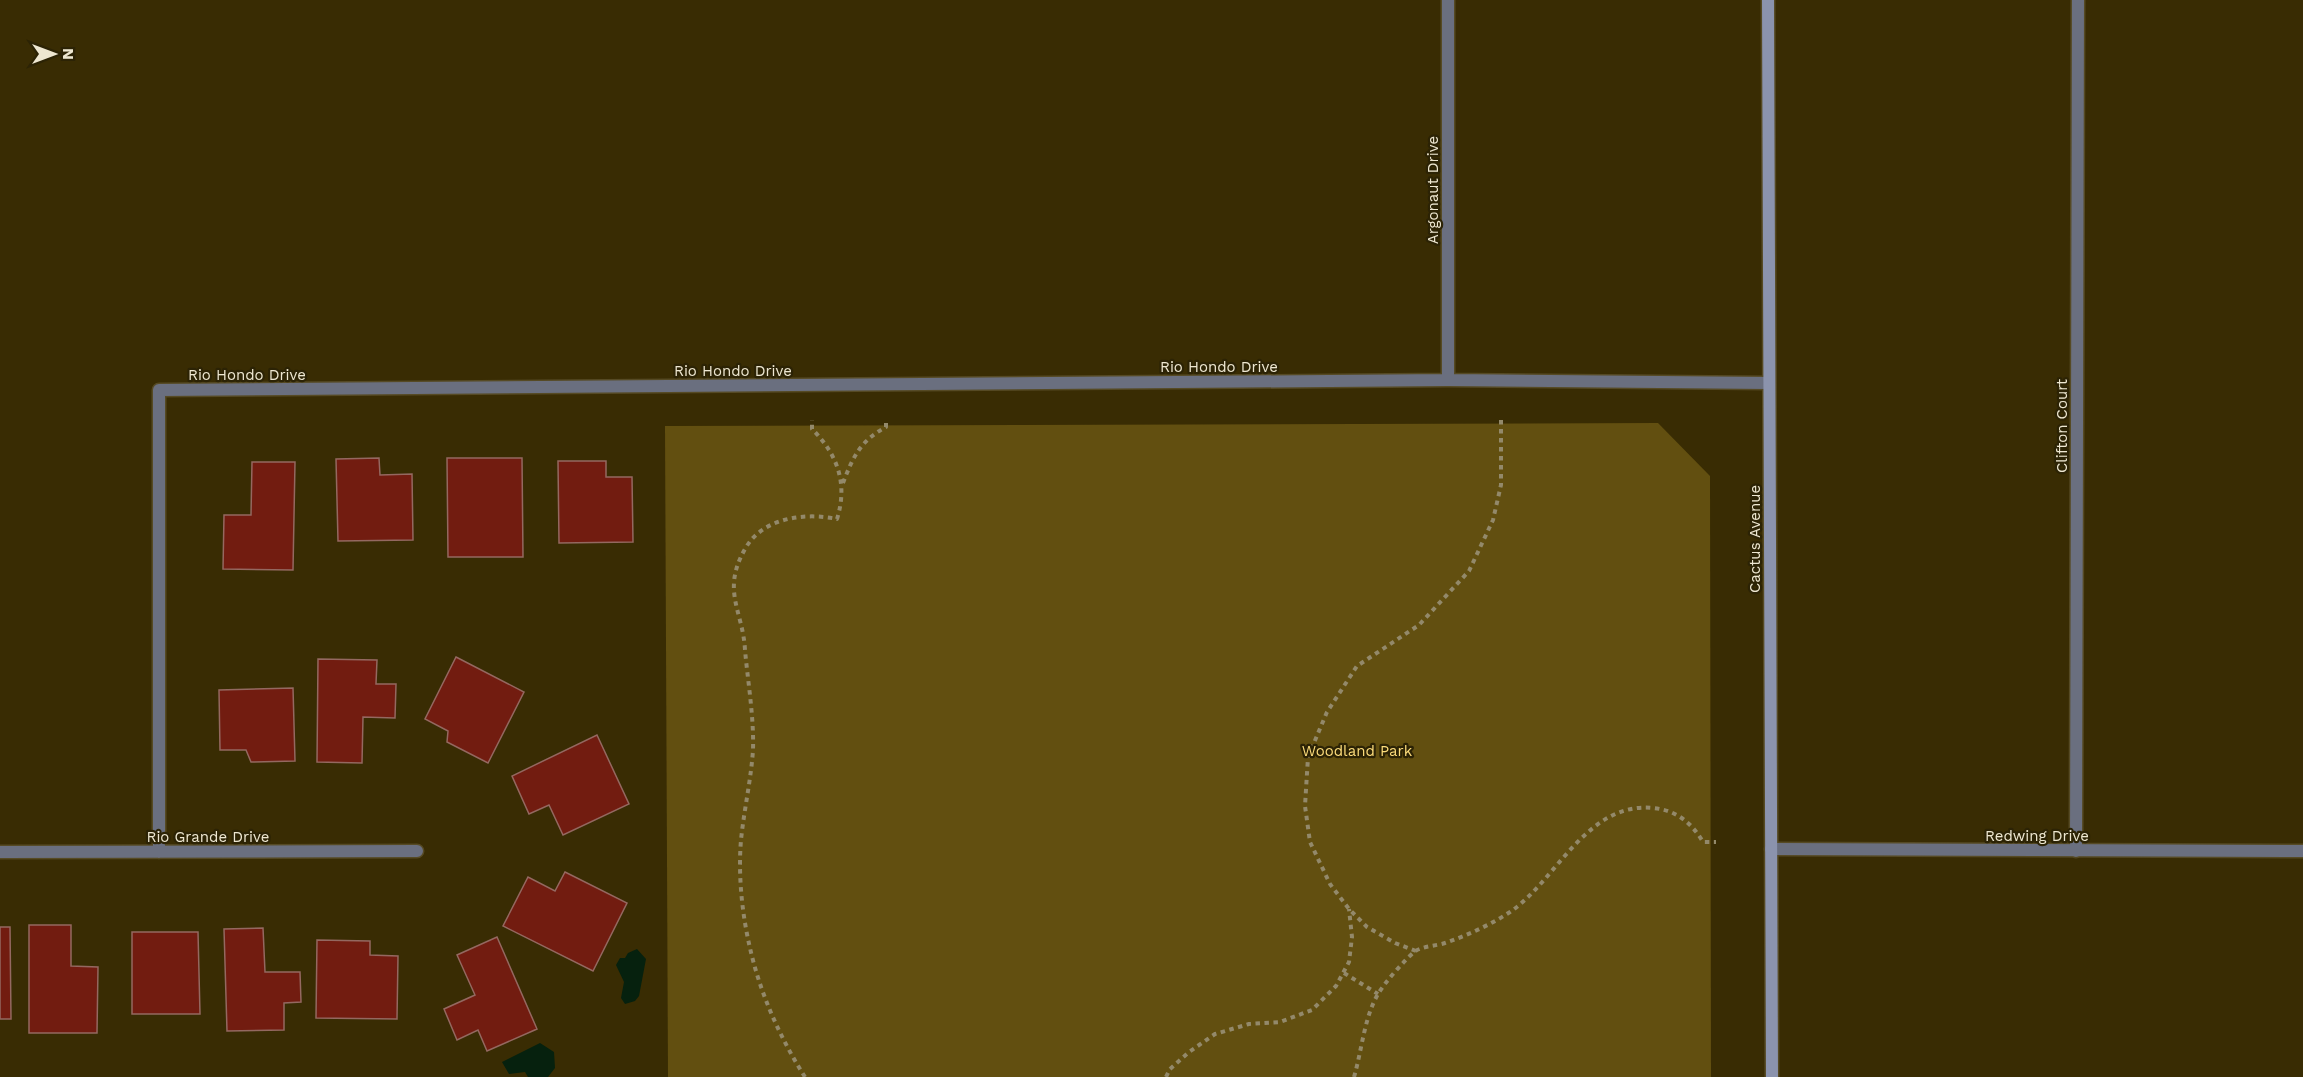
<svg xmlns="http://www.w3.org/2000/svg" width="2303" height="1077" font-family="'Work Sans',sans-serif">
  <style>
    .green { fill: #624f10 }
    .water { fill: #06210e }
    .building { fill: #721c10; stroke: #946860; stroke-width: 1.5 }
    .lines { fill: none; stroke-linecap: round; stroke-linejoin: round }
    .street-casing { stroke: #564a24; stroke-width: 15 }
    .secondary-casing { stroke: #564a24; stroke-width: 15 }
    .path { stroke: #93896a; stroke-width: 4; stroke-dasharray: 4.5 4.5; stroke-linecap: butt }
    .street { stroke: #6a6f7f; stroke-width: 12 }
    .secondary { stroke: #8b93ad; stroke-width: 12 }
    .labels { text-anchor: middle; stroke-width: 4.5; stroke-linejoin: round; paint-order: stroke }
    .street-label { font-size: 15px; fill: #eee7d1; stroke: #2c2305 }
    .park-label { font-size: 15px; fill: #fcdc7b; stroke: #2c2305 }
  </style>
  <rect width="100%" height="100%" fill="#392c03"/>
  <path class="green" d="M1658,423L1710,476L1711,1077H668L665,426Z"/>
  <path class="water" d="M637,949L646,959L639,996L635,1001L625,1004L621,998L624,982L616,965L620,958H625L628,953Z
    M540,1043L554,1052L555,1068L548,1077H528L525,1072L509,1074L502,1062Z"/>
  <path class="building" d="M379,458L380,475L412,474L413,540L338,541L336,459Z
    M447,458H522L523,557H448Z
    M558,461H606V477H632L633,542L559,543Z
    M252,462H295L293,570L223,569L224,515H251Z
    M456,657L524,692L488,763L447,742L448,731L425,719Z
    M318,659L377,660L376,684H396L395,718L363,717L362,763L317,762Z
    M293,688L295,761L251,762L246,750H220L219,690Z
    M597,735L629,804L563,835L549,805L529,814L512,776Z
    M565,872L627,903L593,971L503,926L528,877L555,891Z
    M29,925H71V966L98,967L97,1033H29Z
    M0,927H10L11,1019H0Z
    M263,928L265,972H300L301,1002L284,1003V1030L227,1031L224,929Z
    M132,932H198L200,1014H132Z
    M497,937L537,1029L487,1051L478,1030L457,1040L444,1009L475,995L457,955Z
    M317,940L370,941V955L398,956L397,1019L316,1018Z"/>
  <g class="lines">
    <g class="street-casing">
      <path id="street" d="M1448,0V380
        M1771,849L2303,851
        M2076,851L2078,0
        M0,852L417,851
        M159,852V390L1448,380L1768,383"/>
    </g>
    <g class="secondary-casing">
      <path id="secondary" d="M1768,0L1772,1077"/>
    </g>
    <path class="path" d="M843,483C853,457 860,441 886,427V420
      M1416,951L1395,943L1367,927L1349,909L1330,884L1310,842L1305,806L1308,757L1327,712L1357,666L1419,625L1469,571L1493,520L1501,485V418
      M1344,973L1378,994
      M805,1077C780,1038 760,993 750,948C742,914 738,875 741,840C744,810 751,780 753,750C754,717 748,683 745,650C743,611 721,591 745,549C762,518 804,512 837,519C848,484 838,455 812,429V420
      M1166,1077L1170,1069L1189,1052L1215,1034L1249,1024L1280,1022L1312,1010L1336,986L1349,962L1352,937L1349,909
      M1354,1077C1362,1050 1364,1018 1378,994C1385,982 1404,961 1414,952C1422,946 1436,946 1445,943C1468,935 1490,925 1510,912C1556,881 1587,801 1653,808C1676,810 1692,823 1703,842H1716"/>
    <use href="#street" class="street"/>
    <use href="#secondary" class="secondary"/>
  </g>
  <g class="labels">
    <g class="street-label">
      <text transform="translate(1433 190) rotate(-90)" y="5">Argonaut Drive</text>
      <text x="1219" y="372">Rio Hondo Drive</text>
      <text x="733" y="376">Rio Hondo Drive</text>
      <text x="247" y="380">Rio Hondo Drive</text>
      <text transform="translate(2062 426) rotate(-90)" y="5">Clifton Court</text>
      <text transform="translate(1755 539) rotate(-90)" y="5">Cactus Avenue</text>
      <text x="2037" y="841">Redwing Drive</text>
      <text x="208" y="842">Rio Grande Drive</text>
    </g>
    <g class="park-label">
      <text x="1357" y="756">Woodland Park</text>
    </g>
  </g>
  <g transform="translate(54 54) rotate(90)" stroke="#2c2305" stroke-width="4.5" paint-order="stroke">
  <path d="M0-4.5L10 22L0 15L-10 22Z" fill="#eee7d1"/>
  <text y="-9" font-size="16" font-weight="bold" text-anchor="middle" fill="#eee7d1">N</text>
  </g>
</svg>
